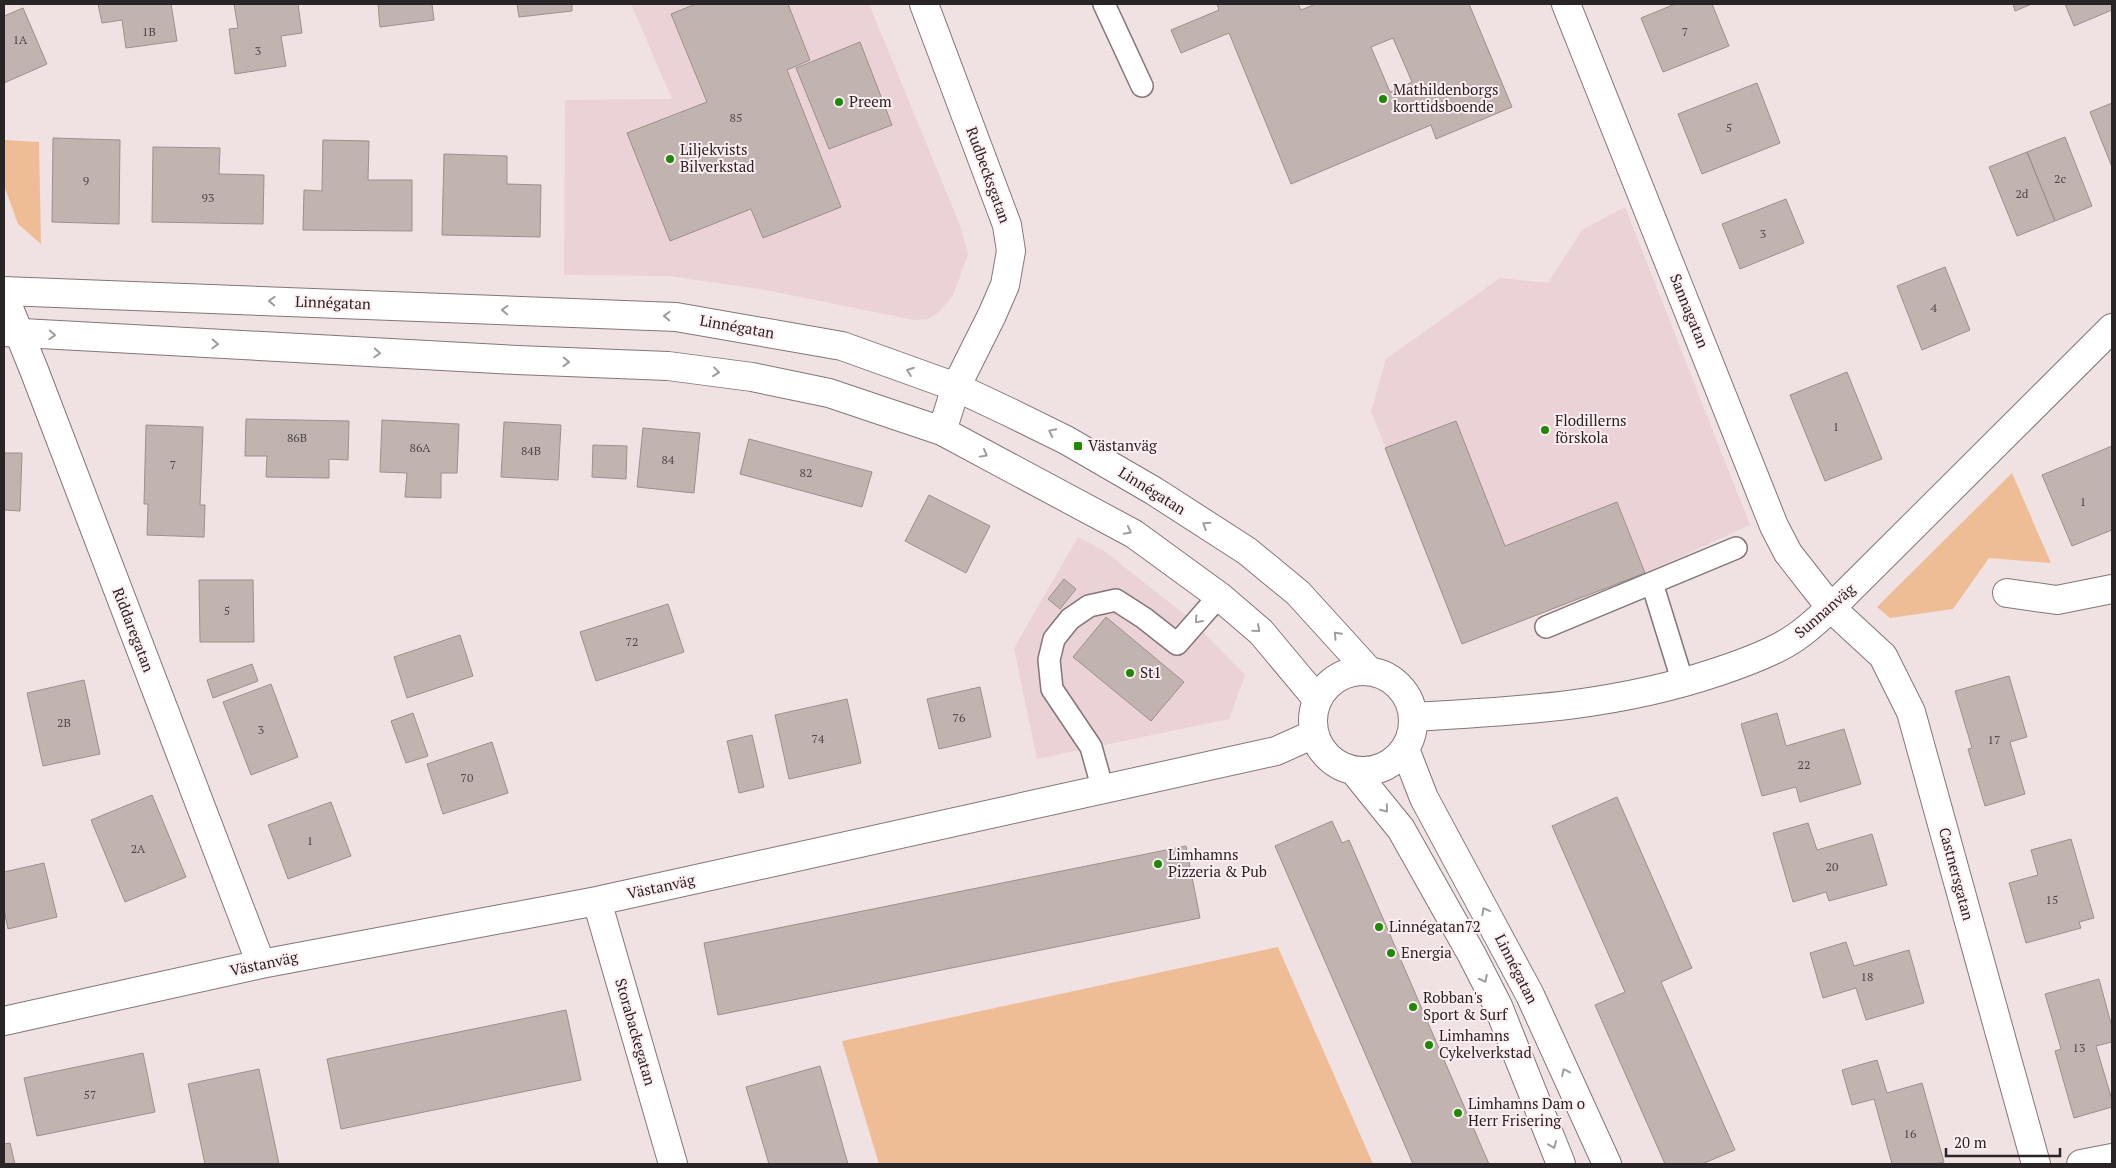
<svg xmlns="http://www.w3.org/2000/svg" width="2116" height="1168" font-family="'PT Serif',serif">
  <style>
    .built { fill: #ead2d6 }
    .green { fill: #efbd95 }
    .building { fill: #c1b3b0; stroke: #9d8f8c; fill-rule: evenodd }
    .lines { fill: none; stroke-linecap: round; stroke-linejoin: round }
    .service-casing { stroke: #837678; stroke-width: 24 }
    .minor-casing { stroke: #837678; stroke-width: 30 }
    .tertiary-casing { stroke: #837678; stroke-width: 30 }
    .service { stroke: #fff; stroke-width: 21 }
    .minor { stroke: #fff; stroke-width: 28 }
    .tertiary { stroke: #fff; stroke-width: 28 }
    .oneway { stroke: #9f9c9d }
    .poi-dot { fill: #1d8904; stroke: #feeef1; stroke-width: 2 }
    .labels { text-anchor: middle; stroke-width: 4; stroke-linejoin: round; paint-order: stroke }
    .number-label { font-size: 12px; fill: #4f4848 }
    .poi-label { font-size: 15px; fill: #292425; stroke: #feeef1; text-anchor: start }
    .street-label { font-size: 15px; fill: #292425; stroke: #feeef1 }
  </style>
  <rect width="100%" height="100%" fill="#f0e1e3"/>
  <path class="built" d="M631,4H869L961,228L968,255L952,297L938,313L928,319L914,320L766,290L669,276L564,275L565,100L672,99Z
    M1625,207L1750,525L1645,573L1462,644L1371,411L1386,359L1500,278L1548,283L1582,230Z
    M1078,537L1104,551L1189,618L1245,675L1229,719L1037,759L1014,648Z"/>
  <path class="green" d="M4,140L39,142L41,244L18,224L4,185Z
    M2012,473L2051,563L1989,558L1953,609L1890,618L1877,607Z
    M1278,947L1373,1164H879L842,1041Z"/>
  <path class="building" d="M98,4H171L177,41L126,48L122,20L102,23Z
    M234,4H298L302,33L281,36L286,66L235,74L229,29L238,28Z
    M378,4H432L434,20L380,27Z
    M517,4H572V11L519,17Z
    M696,4H788L810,60L787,70L841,207L763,238L751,209L670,241L627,133L707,102L671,14Z
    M1217,4H1298L1301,10L1316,4H1469L1512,107L1436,139L1431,125L1291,184L1229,33L1181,53L1171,30L1219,10ZM1393,38L1412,82L1390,92L1371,47Z
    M1675,4H1712L1729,46L1663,72L1641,18Z
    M2013,4H2032L2015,11Z
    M2065,4H2112V10L2074,26Z
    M23,8L47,64L4,83V16Z
    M860,42L892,125L829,149L796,68Z
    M1757,83L1780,143L1702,174L1678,114Z
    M2112,103V167L2090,112Z
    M2065,137L2092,206L2055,221L2027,152Z
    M53,138L120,140L119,224L52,222Z
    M323,140L369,141L368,180H412V231L303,230L304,190L322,191Z
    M153,147L220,148L219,174L264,175L263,224L152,222Z
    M2027,152L2055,221L2017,236L1989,167Z
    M444,154L507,156V184L541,185L540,237L442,235Z
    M1786,199L1804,243L1740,269L1722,224Z
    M1945,267L1970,330L1922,350L1897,286Z
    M1847,372L1882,459L1825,481L1790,395Z
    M246,419L349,421L348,460L329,459V478L266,477L267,456H245Z
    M382,420L459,424L457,473H441V498L405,497L407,473L380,472Z
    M1456,421L1505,546L1617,502L1645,573L1462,644L1385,448Z
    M504,422L561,425L558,480L501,477Z
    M146,425L203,427L200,505H205L204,537L147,535L148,504H144Z
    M643,428L700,433L694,493L637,487Z
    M749,439L872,472L862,507L740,474Z
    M593,445L627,446L626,479L592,477Z
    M2112,446V530L2072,546L2042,475Z
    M4,453H22L20,511L4,510Z
    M929,495L990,526L966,573L905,541Z
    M1064,579L1076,589L1060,609L1048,599Z
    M199,580H253L254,642H200Z
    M668,604L684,652L596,681L580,632Z
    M1106,617L1184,682L1151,721L1073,657Z
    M460,635L473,676L407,698L394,657Z
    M252,664L258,681L213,698L207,680Z
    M2009,676L2027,737L2010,742L2025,794L1985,806L1968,749L1972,748L1955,691Z
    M84,680L100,754L43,766L27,693Z
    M271,684L298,757L251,775L223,702Z
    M980,687L991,737L939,749L927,699Z
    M847,699L861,763L789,779L775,715Z
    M413,713L428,756L406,763L391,721Z
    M1777,713L1786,746L1844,729L1861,784L1800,802L1796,787L1762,796L1741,724Z
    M752,735L764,787L739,793L727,741Z
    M492,742L508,793L443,814L427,764Z
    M152,795L186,877L125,902L91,820Z
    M1617,797L1692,968L1661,982L1735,1150L1702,1164H1665L1595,1005L1625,992L1552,826Z
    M331,802L351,856L288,879L268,825Z
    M1332,821L1342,843L1349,840L1489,1164H1413L1275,846Z
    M1808,823L1817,850L1872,834L1887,885L1829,901L1826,892L1793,902L1773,833Z
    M2071,839L2094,918L2079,922L2081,928L2026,943L2009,883L2038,875L2031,850Z
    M1186,846L1200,918L718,1015L704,943Z
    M44,863L57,917L8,929L4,910V872Z
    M1846,942L1854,966L1909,950L1924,1003L1866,1020L1856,988L1823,998L1810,953Z
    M2099,979L2112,1027V1042L2096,1046L2112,1100V1107L2074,1118L2055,1051L2061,1049L2045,994Z
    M566,1010L581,1080L341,1129L327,1059Z
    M143,1053L155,1112L37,1136L24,1078Z
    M1877,1060L1887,1093L1922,1083L1944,1162L1936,1164H1892L1874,1099L1852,1105L1842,1070Z
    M820,1066L848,1164H769L746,1087Z
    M259,1069L279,1164H205L188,1084Z
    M10,1143L15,1164H4V1144Z"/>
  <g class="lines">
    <g class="service-casing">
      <path id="service" d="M1104,4L1142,86
        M1652,583L1683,683
        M1546,627L1736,548
        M1103,790L1091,747L1052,689L1049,660L1054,639L1070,619L1089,606L1116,600L1144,618L1177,644L1219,596"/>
    </g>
    <g class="minor-casing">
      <path id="minor" d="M1566,4L1774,526L1788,553L1831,608L1883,656L1911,712L2036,1164
        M4,296L34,370L261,964
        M2007,593L2057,600L2112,589
        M1413,717C1520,711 1618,706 1720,671C1744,663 1775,652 1796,637C1808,629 1819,618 1831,608L2112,328
        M597,901L673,1164
        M4,1021L261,964L597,901L1276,751L1314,734
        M2081,1164L2112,1158"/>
    </g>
    <g class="tertiary-casing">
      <path id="tertiary" d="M924,4L1007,225L1011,251L1005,285L992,315L956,387L942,431
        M4,291L676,317L842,346L956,387L1009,412L1066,440L1154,491L1247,551L1298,593L1369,671
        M4,332L517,360L668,366L752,377L829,393L942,431L1134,534L1219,596L1261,632L1317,699
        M1313 721a50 50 0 1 1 100 0a50 50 0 1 1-100 0Z
        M1405,749L1424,798L1530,995L1607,1164
        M1354,771L1401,829L1472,955L1498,1006L1561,1164"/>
    </g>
    <use href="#service" class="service"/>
    <use href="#minor" class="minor"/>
    <use href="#tertiary" class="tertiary"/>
  </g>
  <defs><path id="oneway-chevron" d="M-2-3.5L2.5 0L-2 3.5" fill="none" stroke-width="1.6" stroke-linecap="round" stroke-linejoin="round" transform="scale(1.25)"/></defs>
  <g class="oneway">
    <use href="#oneway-chevron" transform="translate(272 301) rotate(-178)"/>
    <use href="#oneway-chevron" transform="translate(505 310) rotate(-178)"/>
    <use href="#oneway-chevron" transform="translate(667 316) rotate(-178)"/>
    <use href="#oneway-chevron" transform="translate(52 335) rotate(3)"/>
    <use href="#oneway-chevron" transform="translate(215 344) rotate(3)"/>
    <use href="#oneway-chevron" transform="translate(377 353) rotate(3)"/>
    <use href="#oneway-chevron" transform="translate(566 362) rotate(2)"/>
    <use href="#oneway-chevron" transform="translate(910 371) rotate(-160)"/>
    <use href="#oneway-chevron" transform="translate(716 372) rotate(7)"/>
    <use href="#oneway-chevron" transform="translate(1052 432) rotate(-154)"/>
    <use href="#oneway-chevron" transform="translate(984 454) rotate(29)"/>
    <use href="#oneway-chevron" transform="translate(1206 525) rotate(-147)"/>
    <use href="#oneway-chevron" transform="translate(1128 531) rotate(28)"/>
    <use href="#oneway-chevron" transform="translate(1198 620) rotate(131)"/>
    <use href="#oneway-chevron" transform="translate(1257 629) rotate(41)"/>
    <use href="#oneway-chevron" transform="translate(1337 635) rotate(-133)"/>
    <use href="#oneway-chevron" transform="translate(1385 809) rotate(51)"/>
    <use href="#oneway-chevron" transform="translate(1485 911) rotate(-118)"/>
    <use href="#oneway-chevron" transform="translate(1484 979) rotate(63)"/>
    <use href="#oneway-chevron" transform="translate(1565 1072) rotate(-115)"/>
    <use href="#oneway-chevron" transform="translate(1553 1145) rotate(68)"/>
  </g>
  <g class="poi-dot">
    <circle cx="1383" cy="99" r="5"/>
    <circle cx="839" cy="102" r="5"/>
    <circle cx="670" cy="159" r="5"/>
    <circle cx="1545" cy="430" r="5"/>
    <rect x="1073" y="441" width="10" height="10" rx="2.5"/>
    <circle cx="1130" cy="673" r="5"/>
    <circle cx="1158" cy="864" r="5"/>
    <circle cx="1379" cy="927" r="5"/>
    <circle cx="1391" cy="953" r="5"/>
    <circle cx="1413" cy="1007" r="5"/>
    <circle cx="1429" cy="1045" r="5"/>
    <circle cx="1458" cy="1113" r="5"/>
  </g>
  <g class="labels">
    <g class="number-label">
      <text x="149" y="36">1B</text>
      <text x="1685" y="36">7</text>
      <text x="20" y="44">1A</text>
      <text x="258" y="55">3</text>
      <text x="736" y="122">85</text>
      <text x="1729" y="132">5</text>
      <text x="2060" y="183">2c</text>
      <text x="86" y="185">9</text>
      <text x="2022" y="198">2d</text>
      <text x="208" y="202">93</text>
      <text x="1763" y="238">3</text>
      <text x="1934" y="312">4</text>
      <text x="1836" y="431">1</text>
      <text x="297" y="442">86B</text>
      <text x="420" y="452">86A</text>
      <text x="531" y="455">84B</text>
      <text x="668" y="464">84</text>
      <text x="173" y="469">7</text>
      <text x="806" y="477">82</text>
      <text x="2083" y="506">1</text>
      <text x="227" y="615">5</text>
      <text x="632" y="646">72</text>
      <text x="959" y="722">76</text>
      <text x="64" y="727">2B</text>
      <text x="261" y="734">3</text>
      <text x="818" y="743">74</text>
      <text x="1994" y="744">17</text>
      <text x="1804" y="769">22</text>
      <text x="467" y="782">70</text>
      <text x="310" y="845">1</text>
      <text x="138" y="853">2A</text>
      <text x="1832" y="871">20</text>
      <text x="2052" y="904">15</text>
      <text x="1867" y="981">18</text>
      <text x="2079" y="1052">13</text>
      <text x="90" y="1099">57</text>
      <text x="1910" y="1138">16</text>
    </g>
    <g class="poi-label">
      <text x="1393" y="95">Mathildenborgs<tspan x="1393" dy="17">korttidsboende</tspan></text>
      <text x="849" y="107">Preem</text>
      <text x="680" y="155">Liljekvists<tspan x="680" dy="17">Bilverkstad</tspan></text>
      <text x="1555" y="426">Flodillerns<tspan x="1555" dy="17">förskola</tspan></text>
      <text x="1088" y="451">Västanväg</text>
      <text x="1140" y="678">St1</text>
      <text x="1168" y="860">Limhamns<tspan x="1168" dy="17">Pizzeria &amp; Pub</tspan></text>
      <text x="1389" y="932">Linnégatan72</text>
      <text x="1401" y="958">Energia</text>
      <text x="1423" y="1003">Robban's<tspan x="1423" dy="17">Sport &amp; Surf</tspan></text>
      <text x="1439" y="1041">Limhamns<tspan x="1439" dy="17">Cykelverkstad</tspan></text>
      <text x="1468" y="1109">Limhamns Dam o<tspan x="1468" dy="17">Herr Frisering</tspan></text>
    </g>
    <g class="street-label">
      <text transform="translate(988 175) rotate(70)" y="5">Rudbecksgatan</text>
      <text transform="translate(333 303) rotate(2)" y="5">Linnégatan</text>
      <text transform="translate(1689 311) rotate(68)" y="5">Sannagatan</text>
      <text transform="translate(737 327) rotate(10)" y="5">Linnégatan</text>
      <text transform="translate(1152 491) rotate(32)" y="5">Linnégatan</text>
      <text transform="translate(1825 611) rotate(-41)" y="5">Sunnanväg</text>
      <text transform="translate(133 630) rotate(69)" y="5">Riddaregatan</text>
      <text transform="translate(1956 874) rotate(75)" y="5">Castnersgatan</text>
      <text transform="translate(661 887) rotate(-12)" y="5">Västanväg</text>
      <text transform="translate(264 964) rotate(-12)" y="5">Västanväg</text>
      <text transform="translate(1516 969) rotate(63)" y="5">Linnégatan</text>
      <text transform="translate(635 1032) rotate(74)" y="5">Storabackegatan</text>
    </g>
  </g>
  <rect width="2116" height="1168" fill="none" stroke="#292425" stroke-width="10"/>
  <path d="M1946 1148v8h114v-8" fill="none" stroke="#292425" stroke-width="2.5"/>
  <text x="1954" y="1148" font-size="15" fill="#292425" stroke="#feeef1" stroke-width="4" paint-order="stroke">20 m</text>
</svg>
